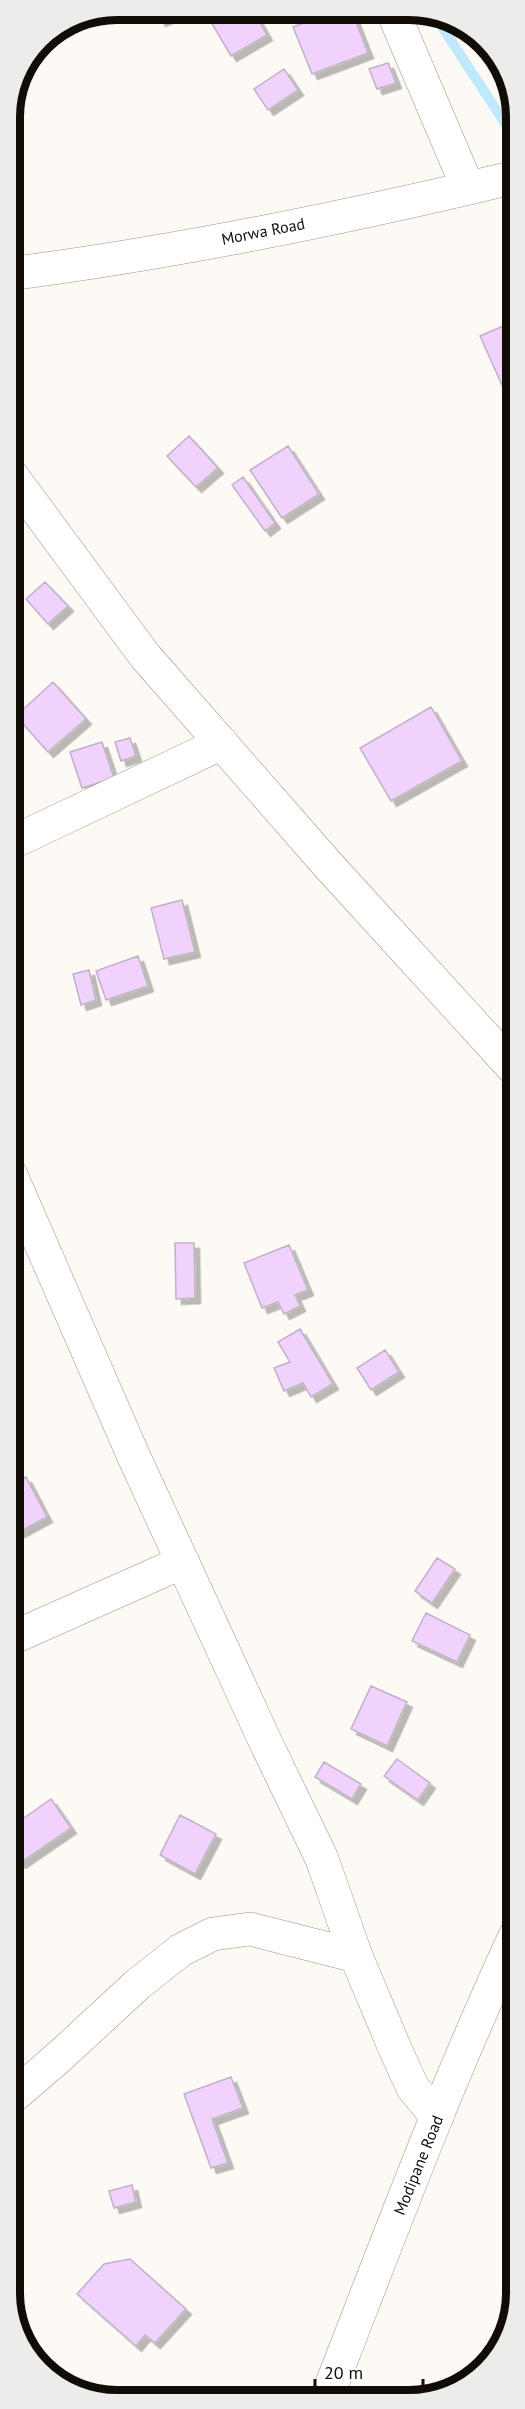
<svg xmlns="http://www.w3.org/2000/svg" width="525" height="2409" font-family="'PT Sans',sans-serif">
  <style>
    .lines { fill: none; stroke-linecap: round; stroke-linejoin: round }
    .stream { stroke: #bfe9fb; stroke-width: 10 }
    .building { fill: #f0d2fd; stroke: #bfb2c5; stroke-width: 1.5; filter: url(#shadow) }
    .minor-casing { stroke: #a09280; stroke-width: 34 }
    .major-casing { stroke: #a09280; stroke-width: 34 }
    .minor { stroke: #fff; stroke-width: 33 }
    .major { stroke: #fff; stroke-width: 33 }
    .labels { text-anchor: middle; stroke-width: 6; stroke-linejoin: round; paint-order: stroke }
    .street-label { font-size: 16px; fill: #110c06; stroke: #fff }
    .rim { fill: none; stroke: #110c06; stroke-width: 8 }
  </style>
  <defs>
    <filter id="shadow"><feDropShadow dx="5.5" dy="5.5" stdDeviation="0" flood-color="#0004"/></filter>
  </defs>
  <rect width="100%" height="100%" fill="#fdfaf6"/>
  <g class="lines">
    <path class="stream" d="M433,13L514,137"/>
  </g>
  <path class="building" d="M154,9L181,10L182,12L160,21Z
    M232,10L253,11L267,35L231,56L211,22Z
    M313,11L352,12L368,53L312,74L293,27L316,18Z
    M388,63L396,83L377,89L369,69Z
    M284,69L298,90L268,110L254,89Z
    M515,321V412H514L480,336Z
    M189,436L218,468L196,487L167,456Z
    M288,446L319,494L282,518L250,470Z
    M243,477L275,523L265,531L232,485Z
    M45,582L68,606L48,624L26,599Z
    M53,682L86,719L48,752L16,716Z
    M431,707L462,761L391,801L360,748Z
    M130,738L136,756L121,761L115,742Z
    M102,742L114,778L82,788L70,752Z
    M182,900L195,952L164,959L151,908Z
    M138,956L148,986L106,1000L96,971Z
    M89,970L96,1000L81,1005L73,974Z
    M175,1243H194L195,1298L176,1299Z
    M289,1245L308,1290L295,1295L300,1306L284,1314L278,1302L262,1308L244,1263Z
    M300,1329L333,1384L311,1397L303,1383L284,1391L274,1368L290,1362L278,1342Z
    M385,1350L399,1372L371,1390L357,1368Z
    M26,1477L47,1517L10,1537V1512L18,1507L10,1492V1486Z
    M437,1558L455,1569L432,1603L415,1591Z
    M426,1613L470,1635L457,1662L412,1641Z
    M371,1686L407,1702L387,1746L351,1729Z
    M397,1759L430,1783L418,1800L384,1776Z
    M324,1762L361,1784L352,1799L315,1777Z
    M51,1799L71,1828L20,1863L10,1849V1828Z
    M180,1815L216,1834L195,1874L160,1855Z
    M231,2077L243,2108L212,2119L228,2163L211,2168L184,2094Z
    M132,2185L136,2202L114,2208L109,2191Z
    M130,2259L186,2309L155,2343L145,2335L136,2346L77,2294L104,2264Z"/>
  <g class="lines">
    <g class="minor-casing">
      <path id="minor" d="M393,12L468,188
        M9,472L145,656L328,865L515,1070
        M9,844L222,743
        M10,1173L134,1457L266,1743L322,1859L356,1956L396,2051L413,2088L437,2117
        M10,1639L183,1562
        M10,2099L59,2057L138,1984L181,1950L213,1934L250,1929L356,1956"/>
    </g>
    <g class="major-casing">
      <path id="major" d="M9,274C179,252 349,217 515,177
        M326,2399C387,2243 445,2086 516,1934"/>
    </g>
    <use href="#minor" class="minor"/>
    <use href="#major" class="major"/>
  </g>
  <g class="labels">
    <g class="street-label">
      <text transform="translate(263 231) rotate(-11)" y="6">Morwa Road</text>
      <text transform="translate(418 2165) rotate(-68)" y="6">Modipane Road</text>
    </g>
  </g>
  <path d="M0 0H525V2409H0ZM117 20H409A97 97 0 0 1 506 117V2293A97 97 0 0 1 409 2390H117A97 97 0 0 1 20 2293V117A97 97 0 0 1 117 20Z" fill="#ececeb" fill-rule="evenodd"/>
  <path class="rim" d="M117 20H409A97 97 0 0 1 506 117V2293A97 97 0 0 1 409 2390H117A97 97 0 0 1 20 2293V117A97 97 0 0 1 117 20Z"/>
  <path d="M315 2379v9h108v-9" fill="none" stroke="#110c06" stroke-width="3"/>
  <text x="324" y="2379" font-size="18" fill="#110c06" stroke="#ffffff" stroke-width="4.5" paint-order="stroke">20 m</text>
</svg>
